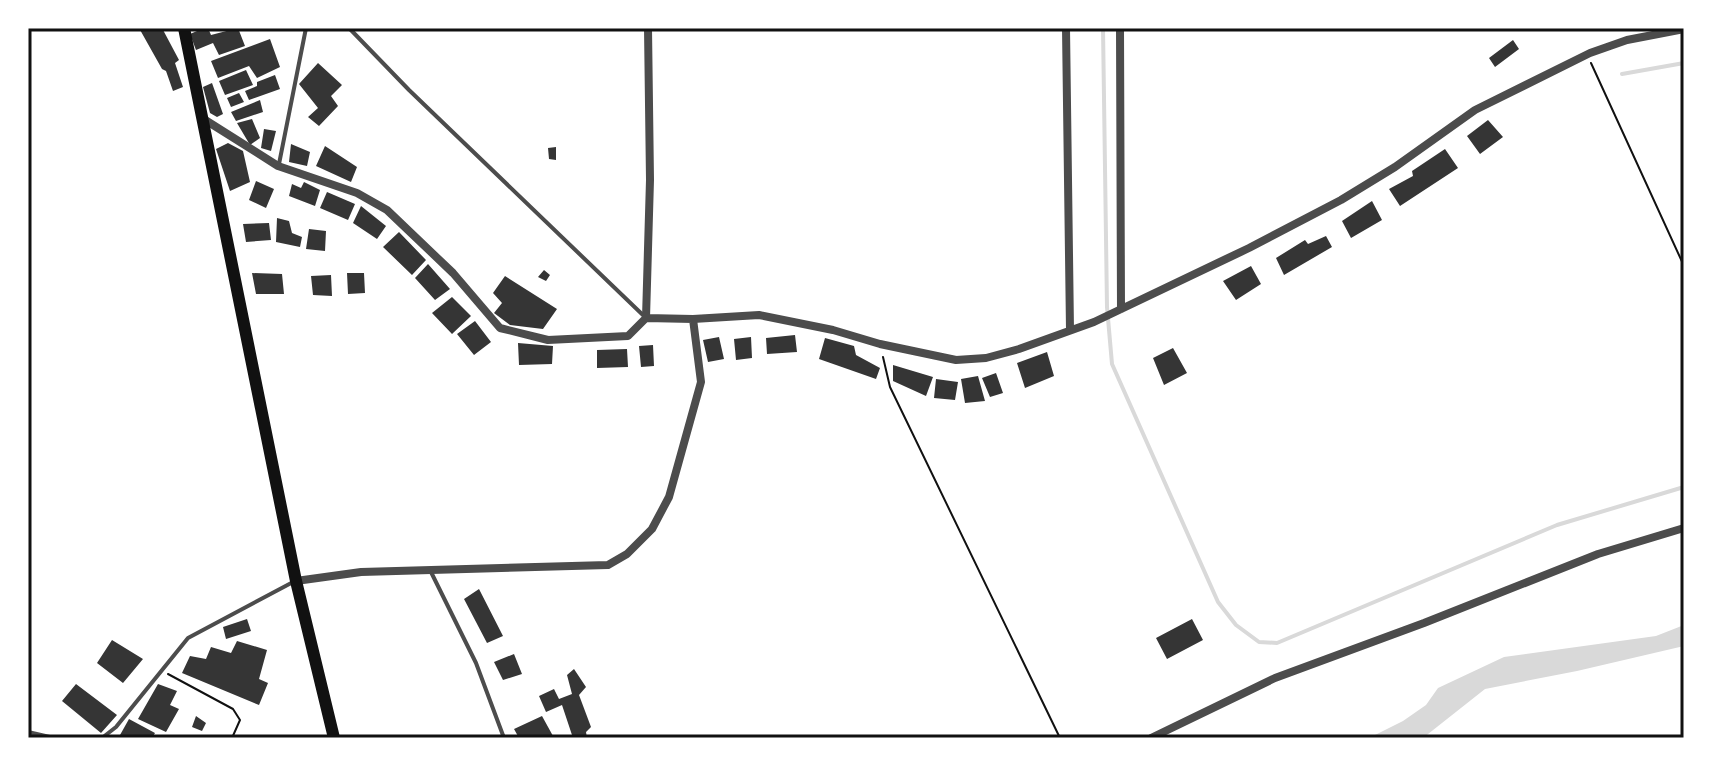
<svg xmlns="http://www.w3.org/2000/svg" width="1712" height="766" font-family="Karla,sans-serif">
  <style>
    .water { fill: #d9d9d9 }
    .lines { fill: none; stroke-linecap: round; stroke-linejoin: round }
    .stream { stroke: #d9d9d9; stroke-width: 4 }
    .building { fill: #353535 }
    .path { stroke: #111; stroke-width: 2 }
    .service { stroke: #4c4c4c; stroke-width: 4 }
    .minor { stroke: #4c4c4c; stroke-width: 8 }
    .primary { stroke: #111; stroke-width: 12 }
    .neatline { fill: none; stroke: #111; stroke-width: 3 }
  </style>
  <rect width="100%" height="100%" fill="#fff"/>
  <path class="water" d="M1684,625V646L1577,671L1485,689L1423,738H1369L1403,721L1426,705L1438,688L1504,657L1656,636Z"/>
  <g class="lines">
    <path class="stream" d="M1103,28L1107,307L1112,364L1218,602L1236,625L1259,642L1277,643L1557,525L1684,487
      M1622,74L1684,63"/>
  </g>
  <path class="building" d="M139,28H162L179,60L175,63L183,87L173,91L166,71L162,69Z
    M204,28H208L211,35L238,28L245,46L219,55L213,43L196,50L190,34Z
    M270,39L280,67L257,78L249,66L218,78L211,61Z
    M1513,40L1519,49L1495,67L1489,58Z
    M318,63L342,85L331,96L338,106L319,126L308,117L318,108L299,84Z
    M246,70L253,85L225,95L219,81Z
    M275,75L280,89L249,100L245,91L257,86V82Z
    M212,83L223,114L217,117L210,113L203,87Z
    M239,93L244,102L231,107L227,98Z
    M260,100L263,112L236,121L231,112Z
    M252,119L260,138L250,145L237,123Z
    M1488,120L1503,137L1480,154L1467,136Z
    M264,129L276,131L271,151L261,148Z
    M228,143L243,151L250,182L230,191L216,149Z
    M291,144L310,152L307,166L289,162Z
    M325,146L357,167L351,182L316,166Z
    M556,147V160L549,159L548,148Z
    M1445,149L1458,168L1400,206L1389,189L1413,176L1412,171Z
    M256,181L274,189L266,208L249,200Z
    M304,182L320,190L315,206L289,196L292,184L301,188Z
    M327,192L355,204L348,220L320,208Z
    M1372,201L1382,220L1351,238L1342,221Z
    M361,206L386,226L377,239L353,223Z
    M277,218L289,221L292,233L302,237L300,247L276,242Z
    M269,223L271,240L246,242L243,224Z
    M309,229L326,231L325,251L306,249Z
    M399,232L426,260L412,275L383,247Z
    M1326,236L1332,247L1284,275L1276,258L1305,240L1308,244Z
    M428,264L450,289L435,300L415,278Z
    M1251,266L1261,284L1236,300L1223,281Z
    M544,270L550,275L546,281L538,277Z
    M252,273L282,274L284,294H256Z
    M347,273H364L365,293L348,294Z
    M331,275L332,296L313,295L311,276Z
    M505,276L557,309L543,329L510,325L494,313L502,303L493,293Z
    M452,297L471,316L452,334L432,313Z
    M475,321L491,342L474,355L457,334Z
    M795,335L797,352L767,354L766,338Z
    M719,337L724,359L708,362L703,340Z
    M751,337L752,358L736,360L734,339Z
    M825,338L854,346L856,355L880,368L876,379L819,359Z
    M518,343L553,346L552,364L519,365Z
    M653,345L654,366L641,367L639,346Z
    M1173,348L1187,373L1164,385L1153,358Z
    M627,349L628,367L597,368V350Z
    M1047,352L1054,376L1025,388L1017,363Z
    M893,365L933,377L926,396L893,381Z
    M996,373L1003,393L990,397L982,378Z
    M978,376L985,401L965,403L961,379Z
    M936,379L958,382L955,400L934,398Z
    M479,589L503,636L487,643L464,599Z
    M247,619L251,631L226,639L223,627Z
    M1192,619L1203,640L1167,659L1156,638Z
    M112,640L143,659L123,683L97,663Z
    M237,641L267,650L259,679L268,683L259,705L182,673L190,656L206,659L211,647L231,653Z
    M514,654L522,674L503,680L494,662Z
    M574,669L586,687L579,695L591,727L586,732L587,738H573L562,705L546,712L539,696L554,689L559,699L572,694L567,675Z
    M76,684L117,715L101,733L62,701Z
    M158,684L177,691L170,705L179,709L166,732L138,719Z
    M196,716L206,723L202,731L192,727Z
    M542,716L553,736L548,738H519L514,729Z
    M129,719L155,733L152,738H126L120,735Z"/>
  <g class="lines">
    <path class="path" d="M1591,63L1684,266
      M883,357L890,387L1060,738
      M168,674L233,709L240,720L232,738"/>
    <path class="service" d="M349,28L409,90L645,317
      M279,164L306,28
      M431,572L476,663L504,738
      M28,732L54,738
      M102,738L116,727L188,638L295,581"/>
    <path class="minor" d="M1066,28L1070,330
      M1120,28L1121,309
      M202,118L278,166L357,193L387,210L453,273L500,328L548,340L628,336L646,318L650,180L648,28
      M646,318L693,319L759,315L833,330L880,344L956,360L986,358L1019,349L1094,322L1249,248L1341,200L1395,167L1475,110L1590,53L1627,40L1684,29
      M296,581L361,572L608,565L627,554L652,529L669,497L701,382L693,319
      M1151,738L1275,678L1424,623L1598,554L1684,528"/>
    <path class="primary" d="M184,28L296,581L334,738"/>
  </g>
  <rect width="1712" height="766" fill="none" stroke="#ffffff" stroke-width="60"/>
  <rect x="30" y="30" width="1652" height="706" class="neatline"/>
</svg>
